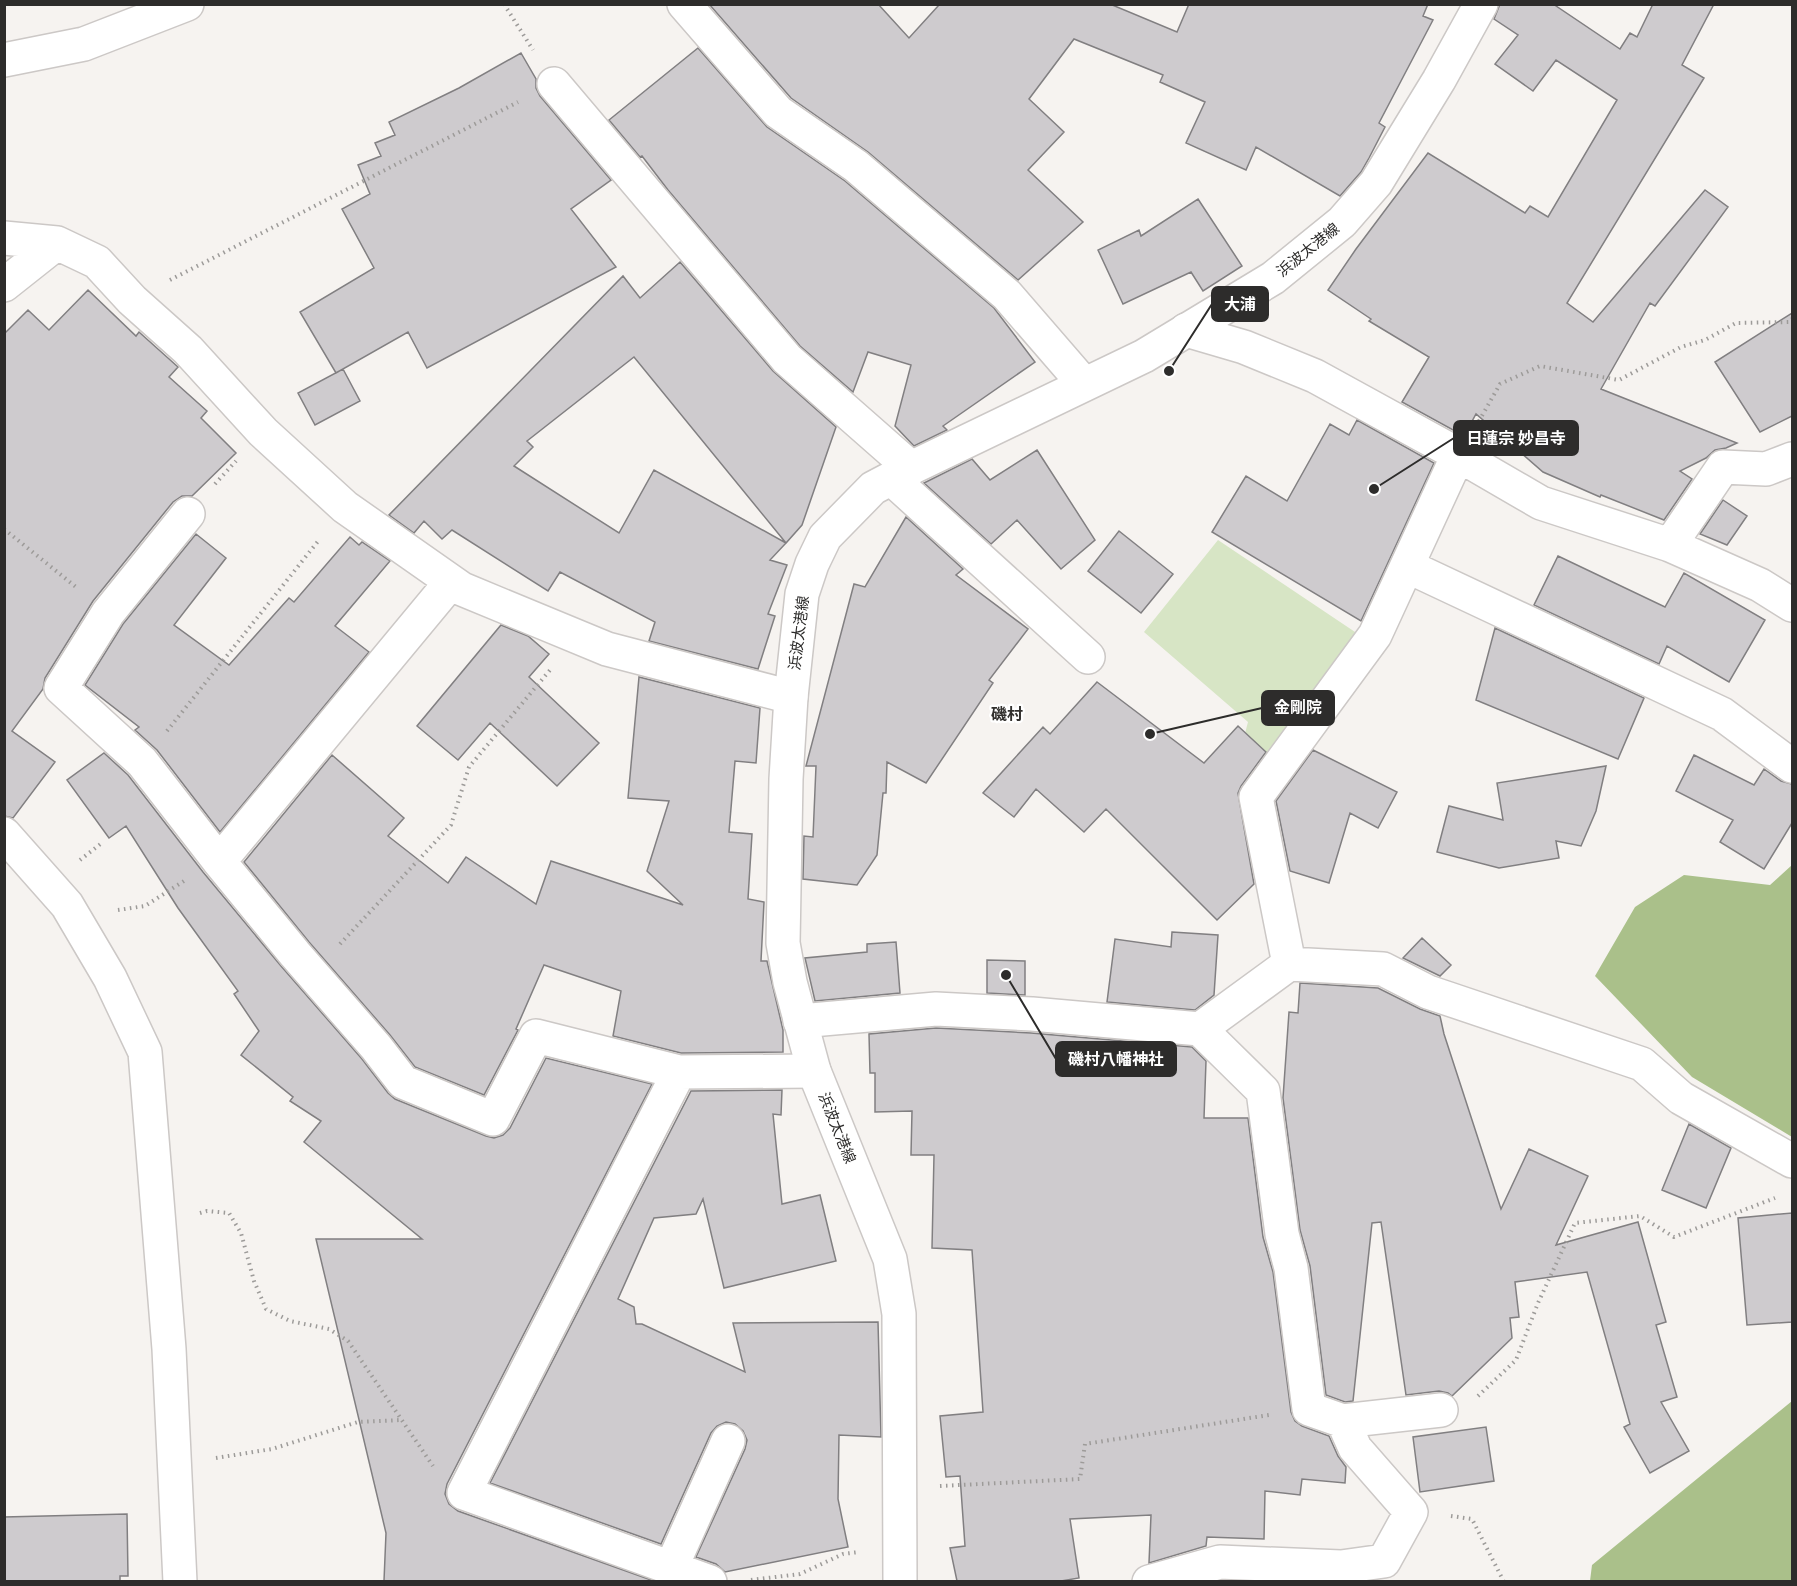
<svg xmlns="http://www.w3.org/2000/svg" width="1797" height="1586" font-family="'IBM Plex Serif','Noto Sans JP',serif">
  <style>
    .green { fill: #d7e5c5 }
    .forest { fill: #aac08a }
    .building { fill: #cecbce; stroke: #817f81; stroke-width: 1.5 }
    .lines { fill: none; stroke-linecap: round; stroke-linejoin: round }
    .minor-casing { stroke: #ccc8c6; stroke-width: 36 }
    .major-casing { stroke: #ccc8c6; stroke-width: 36 }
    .path { stroke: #9d9b99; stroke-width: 4; stroke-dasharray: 1.5 4.5; stroke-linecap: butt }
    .minor { stroke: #fff; stroke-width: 33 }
    .major { stroke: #fff; stroke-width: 33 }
    .labels { text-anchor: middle; stroke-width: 4.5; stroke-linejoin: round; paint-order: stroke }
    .street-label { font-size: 15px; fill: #2d2c2b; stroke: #fff }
    .neighbourhood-label { font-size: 16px; font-weight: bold; fill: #32302e; stroke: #fff }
    .leader { fill: none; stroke: #2d2c2b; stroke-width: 2 }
    .callout-dot { fill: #2d2c2b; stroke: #fff; stroke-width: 2 }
    .callout { fill: #2d2c2b; stroke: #2d2c2b; stroke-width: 2 }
    .callout-label { font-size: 16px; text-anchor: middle; font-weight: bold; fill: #fff }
  </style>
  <rect width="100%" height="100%" fill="#f6f3f0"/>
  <path class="green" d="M1218,540L1364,638L1271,762L1243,741L1248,722L1144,632Z"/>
  <path class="forest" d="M1792,865V1137L1692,1077L1595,976L1635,907L1684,875L1770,885Z
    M1792,1401V1581H1590L1592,1565Z"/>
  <path class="building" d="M709,4H878L909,38L939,5L1110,4L1177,32L1189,4H1428L1423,16L1433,20L1379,123L1385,127L1369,158L1361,172L1340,196L1256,147L1246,170L1186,143L1205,102L1160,82L1163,75L1074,39L1029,99L1064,132L1028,170L1083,222L1018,280L868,152L791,98Z
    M1500,4H1553L1620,49L1630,33L1637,37L1653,4H1714L1682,65L1704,78L1567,303L1593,322L1705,190L1728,207L1655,306L1650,303L1601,389L1737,443L1726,448L1715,450L1706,458L1680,471L1692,479L1664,520L1601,495L1600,497L1543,472L1476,414L1464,436L1402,402L1429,357L1369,321L1371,319L1328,290L1356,249L1428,153L1525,213L1530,206L1548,217L1617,100L1556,60L1533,91L1495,64L1518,35L1494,19Z
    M698,48L767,127L845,181L994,308L1035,362L943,426L947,430L914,446L895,426L911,365L868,352L853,392L800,346L668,190L642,156L640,157L609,120Z
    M521,53L536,79V88L540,96L611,180L571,209L616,267L427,368L408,332L336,373L300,312L374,268L342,209L370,194L358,165L381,156L375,143L395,135L389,122L459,88Z
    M1198,199L1242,266L1203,291L1191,272L1123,304L1098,250L1139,230L1141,236Z
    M680,262L773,371L836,427L802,525L786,543L634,357L527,441L533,447L514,466L619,533L654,470L786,543L770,560L787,565L768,614L775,616L758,669L649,641L655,622L560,572L548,591L452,530L442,539L424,521L414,533L389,515L623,276L640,298Z
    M88,290L136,336L139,332L178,367L169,377L207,411L201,418L236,453L192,496H182L173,502L93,601L45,678L43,689L12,731L55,762L13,818L4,816V334L28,310L49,330Z
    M1792,313V416L1760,432L1715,362Z
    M343,369L360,401L315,425L298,393Z
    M1357,420L1434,463L1361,621L1212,532L1246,476L1287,501L1330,424L1349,435Z
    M1037,450L1095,540L1061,569L1017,520L991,544L924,483L972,459L990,480Z
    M1723,500L1747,516L1727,545L1700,534Z
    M906,517L963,569L956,575L1028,629L989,680L993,683L926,783L887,762L886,793H883L877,855L857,885L803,879L804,836L813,837L816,766H806L854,584L865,587Z
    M1119,531L1173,574L1141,613L1088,571Z
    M196,534L226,558L174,625L229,665L289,598L294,602L350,537L359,545L362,542L390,561L335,626L369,652L220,832L157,750L135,730L139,727L85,685L123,624Z
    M1558,556L1665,607L1684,573L1765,620L1729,682L1667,646L1659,664L1534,605Z
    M501,625L528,636L549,654L529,677L599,743L557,786L490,723L458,760L417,726Z
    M1495,628L1644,698L1618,759L1476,700Z
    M639,677L760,708L756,763L735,761L729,832L752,834L748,899L764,902L761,961H767L783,1030V1052L681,1053L613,1036L621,991L544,965L516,1029L518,1030L484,1095L415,1067L390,1035L309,942L244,862L332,755L404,818L388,836L448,883L466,857L536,904L551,861L683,905L647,871L669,801L628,798Z
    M1097,682L1204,763L1238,726L1266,752L1241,786L1238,793L1254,884L1217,920L1106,809L1084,832L1036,789L1014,817L983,793L1043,727L1050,734Z
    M1313,750L1397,792L1378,828L1350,813L1329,883L1290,871L1276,801Z
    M104,753L128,775L203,872L281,966L362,1059L388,1093L395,1099L486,1136L494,1138L503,1135L510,1128L546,1058L652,1084L447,1484L445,1494L449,1504L458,1511L654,1581H384L386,1533L316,1239H422L304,1142L321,1121L290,1101L293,1097L241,1055L259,1031L234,994L238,991L178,908L126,826L109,838L67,780Z
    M1694,755L1754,785L1764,769L1781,781L1792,784V823L1764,869L1720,842L1733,820L1676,791Z
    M1606,766L1596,811L1581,846L1556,841L1559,858L1499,868L1437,852L1449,806L1503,820L1497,783Z
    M1172,932L1218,935L1214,995L1195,1010L1107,1002L1115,939L1171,947Z
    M1422,938L1451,965L1440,976L1403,958Z
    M896,942L900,993L815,1001L805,958L867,952V944Z
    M987,960L1025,961V995L987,993Z
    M1300,983L1378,988L1420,1009L1440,1016L1444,1034L1501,1209L1529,1149L1588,1176L1556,1245L1638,1222L1666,1322L1656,1325L1677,1397L1661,1402L1689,1451L1650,1473L1624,1427L1630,1424L1587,1272L1515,1282L1519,1317L1510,1318L1512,1338L1452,1396L1448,1393L1439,1391L1406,1395L1381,1222L1372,1223L1353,1401L1345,1402L1326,1395L1310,1266L1300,1230L1283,1098L1289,1012L1298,1013Z
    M936,1028L1031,1033L1192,1047L1206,1061L1204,1118H1248L1263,1237L1273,1272L1291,1412L1295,1421L1302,1426L1329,1436L1338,1456L1346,1467L1345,1483L1302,1479L1300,1495L1265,1491L1264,1539L1207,1537L1206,1546L1149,1563L1151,1515L1070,1519L1079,1578L1061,1581H957L950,1548L965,1546L960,1476L946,1477L940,1416L983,1412L972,1250L932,1248L934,1155H911L912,1111L875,1112V1073H870L869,1034Z
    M782,1090L781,1115L773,1114L782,1204L820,1195L836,1261L724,1288L703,1199L696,1214L654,1218L618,1299L634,1307L636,1324H642L745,1372L733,1323L878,1322L881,1437L839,1435L838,1499L848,1547L725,1572L716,1564L696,1557L745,1449L747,1440L743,1431L735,1424L726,1422L717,1426L711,1433L661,1544L490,1483L691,1091Z
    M1689,1124L1731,1148L1706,1208L1662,1190Z
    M1792,1213V1322L1747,1325L1738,1218Z
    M1486,1427L1494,1481L1420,1492L1413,1437Z
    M127,1514L128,1576H120V1581H4V1517Z"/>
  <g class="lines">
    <g class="minor-casing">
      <path id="minor" d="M684,4L778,112L856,166L1007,295L1084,384
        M4,60L84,44L187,4
        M554,84L787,359L911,468
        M4,238L57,243L97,262L132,300L188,350L263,432L345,507L462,589L607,649L791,697
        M4,285L57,243
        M1186,330L1244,347L1315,376L1448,449L1541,503L1670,545L1760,585L1792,605
        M892,479L1088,657
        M188,514L108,613L61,688L142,762L218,860L295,954L376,1047L403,1082L493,1119L536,1036L679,1072L814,1071
        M1670,545L1723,467L1766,469L1792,459
        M1407,566L1722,714L1792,766
        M4,834L67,905L110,978L145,1052L169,1349L180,1582
        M218,860L223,857L451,582
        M1289,964L1383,969L1428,992L1642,1064L1681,1098L1792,1161
        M800,1021L936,1009L1032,1014L1200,1029L1289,964L1256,797L1375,635L1458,455
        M1200,1029L1263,1091L1282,1234L1291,1268L1309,1409L1343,1421L1441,1410
        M679,1072L464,1493L710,1582
        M671,1568L728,1441
        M1149,1582L1220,1562L1341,1567L1384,1561L1411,1512L1355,1448L1343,1421"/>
    </g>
    <g class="major-casing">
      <path id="major" d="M900,1582L899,1314L890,1259L814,1071L790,982L783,943L786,779L791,697L802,594L812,564L825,537L873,488L911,468L1144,356L1273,278L1342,222L1376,183L1439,80L1481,4"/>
    </g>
    <path class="path" d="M504,4L533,50
      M170,280L518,102
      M1479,421L1500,384L1540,366L1619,380L1681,347L1705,340L1736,323L1789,322L1792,319
      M215,484L236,461
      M4,529L76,587
      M167,731L319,540
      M80,860L103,842
      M118,910L145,906L184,881
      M340,944L451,825L469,767L550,670
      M200,1213L207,1211L229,1213L241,1233L254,1281L266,1309L290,1321L329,1329L348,1341L433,1466
      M1478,1396L1516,1360L1538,1303L1575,1223L1640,1216L1674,1237L1775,1198
      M216,1458L272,1449L358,1422L401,1420
      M940,1486L1080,1479L1085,1444L1269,1415
      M1451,1516L1472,1519L1504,1582
      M751,1580L800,1574L843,1554L859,1552"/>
    <use href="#minor" class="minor"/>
    <use href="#major" class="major"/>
  </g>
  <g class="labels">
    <g class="street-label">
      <text transform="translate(1308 250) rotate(-39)" y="5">浜波太港線</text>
      <text transform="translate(799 633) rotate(-83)" y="5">浜波太港線</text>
      <text transform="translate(837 1128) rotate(68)" y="5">浜波太港線</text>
    </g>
    <g class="neighbourhood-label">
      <text x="1007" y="720">磯村</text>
    </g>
  </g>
  <path class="leader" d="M1169 371L1212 304M1374 489L1454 438M1150 734L1262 708M1006 975L1056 1059"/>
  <g class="callout-dot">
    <circle cx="1169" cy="371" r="6"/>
    <circle cx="1374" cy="489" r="6"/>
    <circle cx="1150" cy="734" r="6"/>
    <circle cx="1006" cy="975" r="6"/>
  </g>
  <g class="callout">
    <rect x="1212" y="287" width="56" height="34" rx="6"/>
    <rect x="1454" y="421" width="124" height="34" rx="6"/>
    <rect x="1262" y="691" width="72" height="34" rx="6"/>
    <rect x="1056" y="1042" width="120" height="34" rx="6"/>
  </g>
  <g class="callout-label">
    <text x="1240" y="310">大浦</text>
    <text x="1516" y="444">日蓮宗 妙昌寺</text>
    <text x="1298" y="713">金剛院</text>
    <text x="1116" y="1065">磯村八幡神社</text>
  </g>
  <rect width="1797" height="1586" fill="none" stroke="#2d2c2b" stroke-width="12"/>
</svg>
